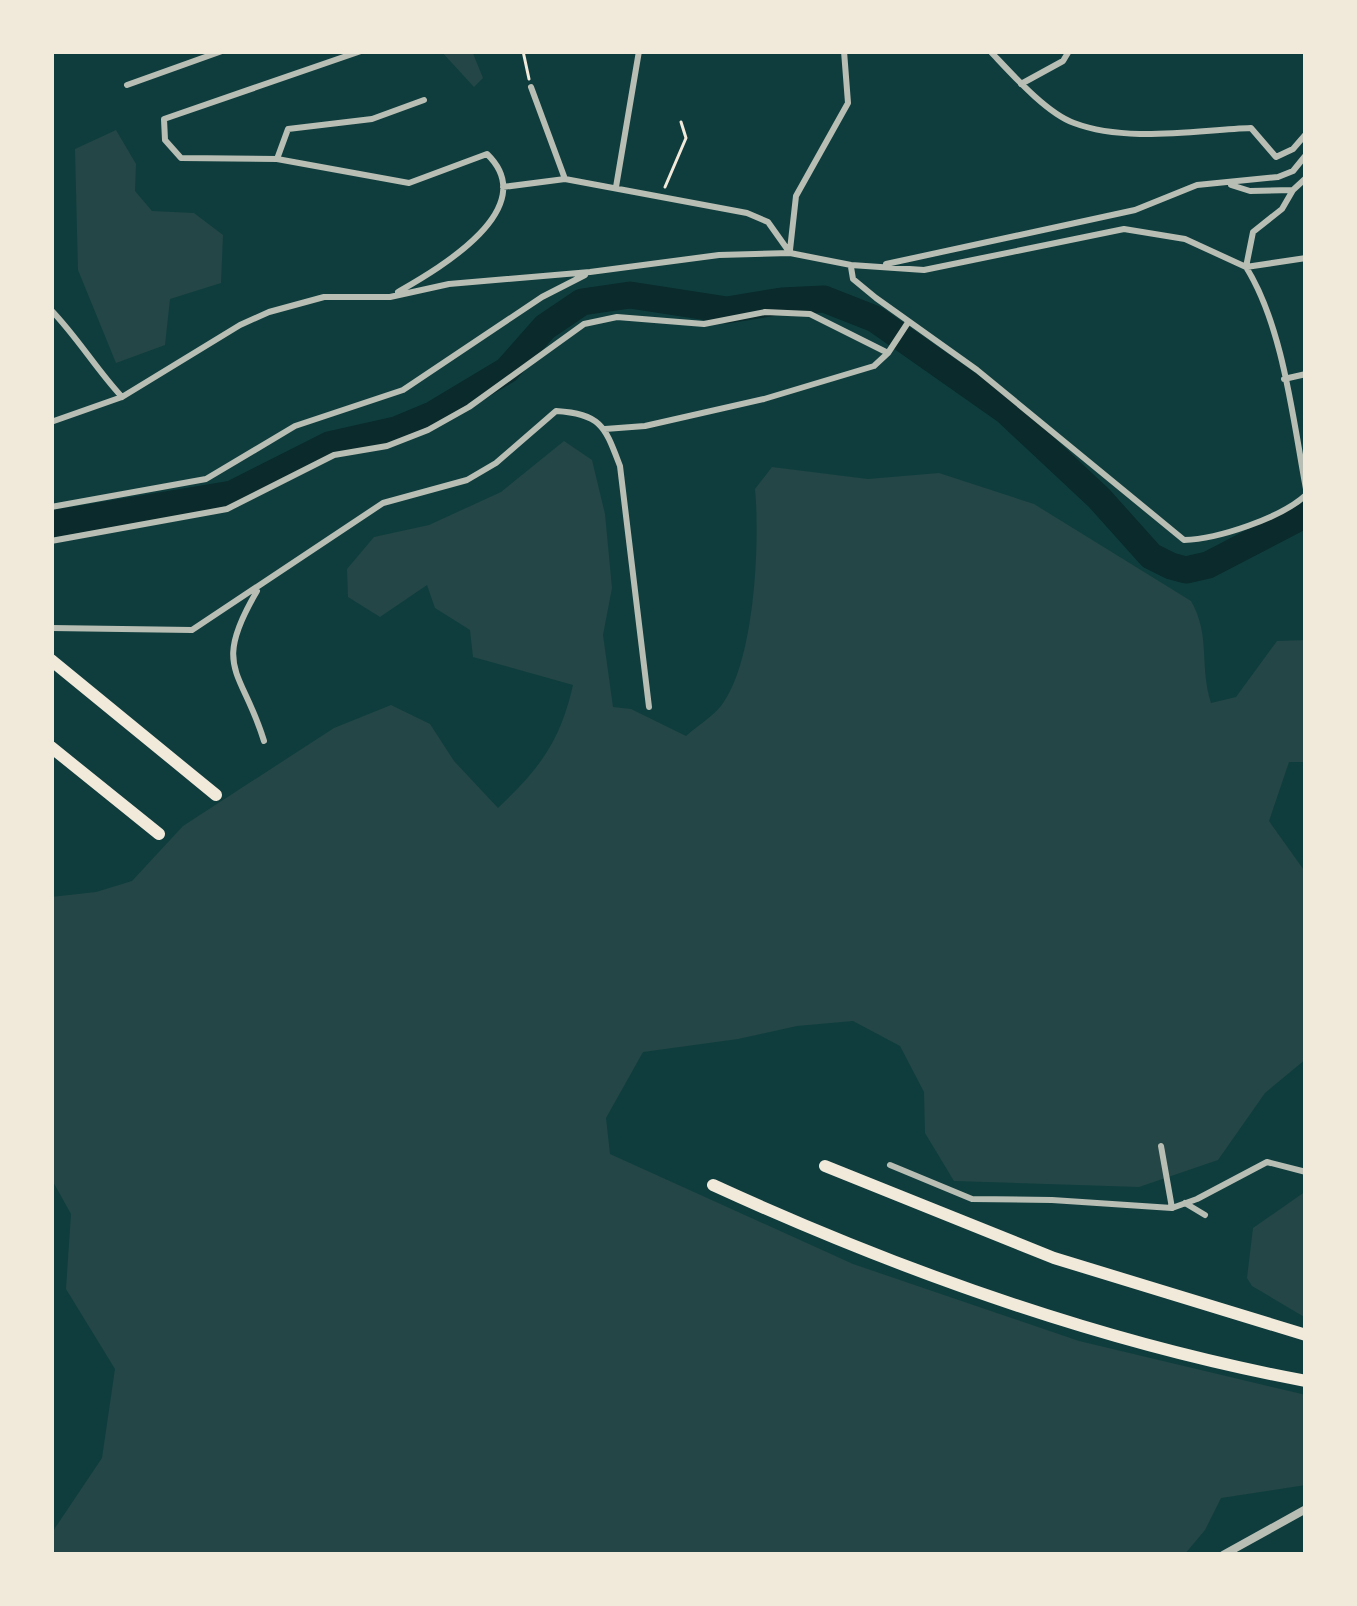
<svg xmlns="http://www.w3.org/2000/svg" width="1357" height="1606" font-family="'Libre Baskerville',serif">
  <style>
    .green { fill: #244646 }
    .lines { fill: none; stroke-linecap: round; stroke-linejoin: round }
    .river { stroke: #0a2a2b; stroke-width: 27 }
    .path { stroke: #f1e9da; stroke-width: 3 }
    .minor { stroke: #b8beb3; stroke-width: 6 }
    .tertiary { stroke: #b8beb3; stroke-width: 8 }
    .motorway { stroke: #f1e9da; stroke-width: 12 }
  </style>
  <rect width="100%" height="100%" fill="#0f3d3e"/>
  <path class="green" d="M441,51H472L483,78L474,87Z
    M116,130L136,164L135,191L152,211L194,213L223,235L221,283L170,299L165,345L116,363L78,270L75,149Z
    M564,441L592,460L605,514L612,588L603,635L613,707L631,709L686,736C697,726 712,717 721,706C755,663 760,542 755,489L772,467L868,479L939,473L1034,504L1191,601C1211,636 1199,665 1211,703L1236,697L1277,641L1306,640V762H1289L1269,821L1306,873V1059L1265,1093L1218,1160L1139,1187L954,1181L925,1133L924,1092L900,1046L853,1021L797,1026L738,1039L643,1052L606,1118L610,1154L853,1264L1079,1341L1306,1395V1485L1221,1498L1205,1530L1184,1555H51V1534L102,1458L115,1369L66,1289L71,1214L51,1178V897L96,892L132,881L183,826L334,728L391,705L430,724L454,761L498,808C540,768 560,742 573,685L473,657L470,630L435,608L427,585L380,617L348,597L347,569L374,537L429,525L501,492Z
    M1306,1191V1318L1252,1286L1247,1278L1253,1228Z"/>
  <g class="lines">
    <path class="river" d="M51,524L232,494L329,445L396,430L432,415L507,370L545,327L582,302L630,295L727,310L782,301L824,299L875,319L1006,411L1099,498L1151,556L1171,566L1186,570L1208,565L1306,514"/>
    <path class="path" d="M523,51L529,79
      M665,187L686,138L681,122"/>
    <path class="minor" d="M361,51L164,119L165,140L181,158L277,159L409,183L487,154C544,209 436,270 398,292
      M990,51C1011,73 1046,113 1074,123C1127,143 1196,130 1251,128L1276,157L1293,149L1306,134
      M1021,84L1063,61L1069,51
      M127,85L222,51
      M531,87L565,179
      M277,159L288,129L372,119L424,100
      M1231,185L1250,191L1293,190L1306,178
      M503,187L565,179L747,213L768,222L790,253
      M616,187L639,51
      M1293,190L1282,209L1253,232L1246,267C1283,326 1293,420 1306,489
      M790,250L796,196L848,103L844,51
      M886,264L1135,210L1197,185L1278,177L1293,171L1306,155
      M851,267L853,279L876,298L977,370L1184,540C1218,539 1281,518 1306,495
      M51,310C78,338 96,369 122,397
      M1284,379L1306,374
      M51,422L122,397L240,325L269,312L324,297H390L449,284L590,272L719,255L790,253L851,265L924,270L1124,229L1185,239L1246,267L1306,258
      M605,429L645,426L764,399L874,366L888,353L907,324
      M51,507L206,479L295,426L403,390L542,297L585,275
      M51,541L227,509L334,455L387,446L428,430L469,407L584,324L617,317L704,324L765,312L810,314L888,353
      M257,591C211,669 242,669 264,741
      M51,628L192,630L383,503L467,480L496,463L556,411C602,414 605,427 620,466L649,707
      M1161,1146L1172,1208L1197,1199L1267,1162L1306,1172
      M890,1165L972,1199L1052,1200L1172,1208
      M1185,1203L1205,1215"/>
    <path class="tertiary" d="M1223,1555L1306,1509"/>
    <path class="motorway" d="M51,660L216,795
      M51,747L159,834
      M825,1166L1054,1258L1306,1335
      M713,1185C901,1271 1102,1343 1306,1381"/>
  </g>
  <rect width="1357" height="1606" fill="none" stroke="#f1e9da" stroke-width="108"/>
</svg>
